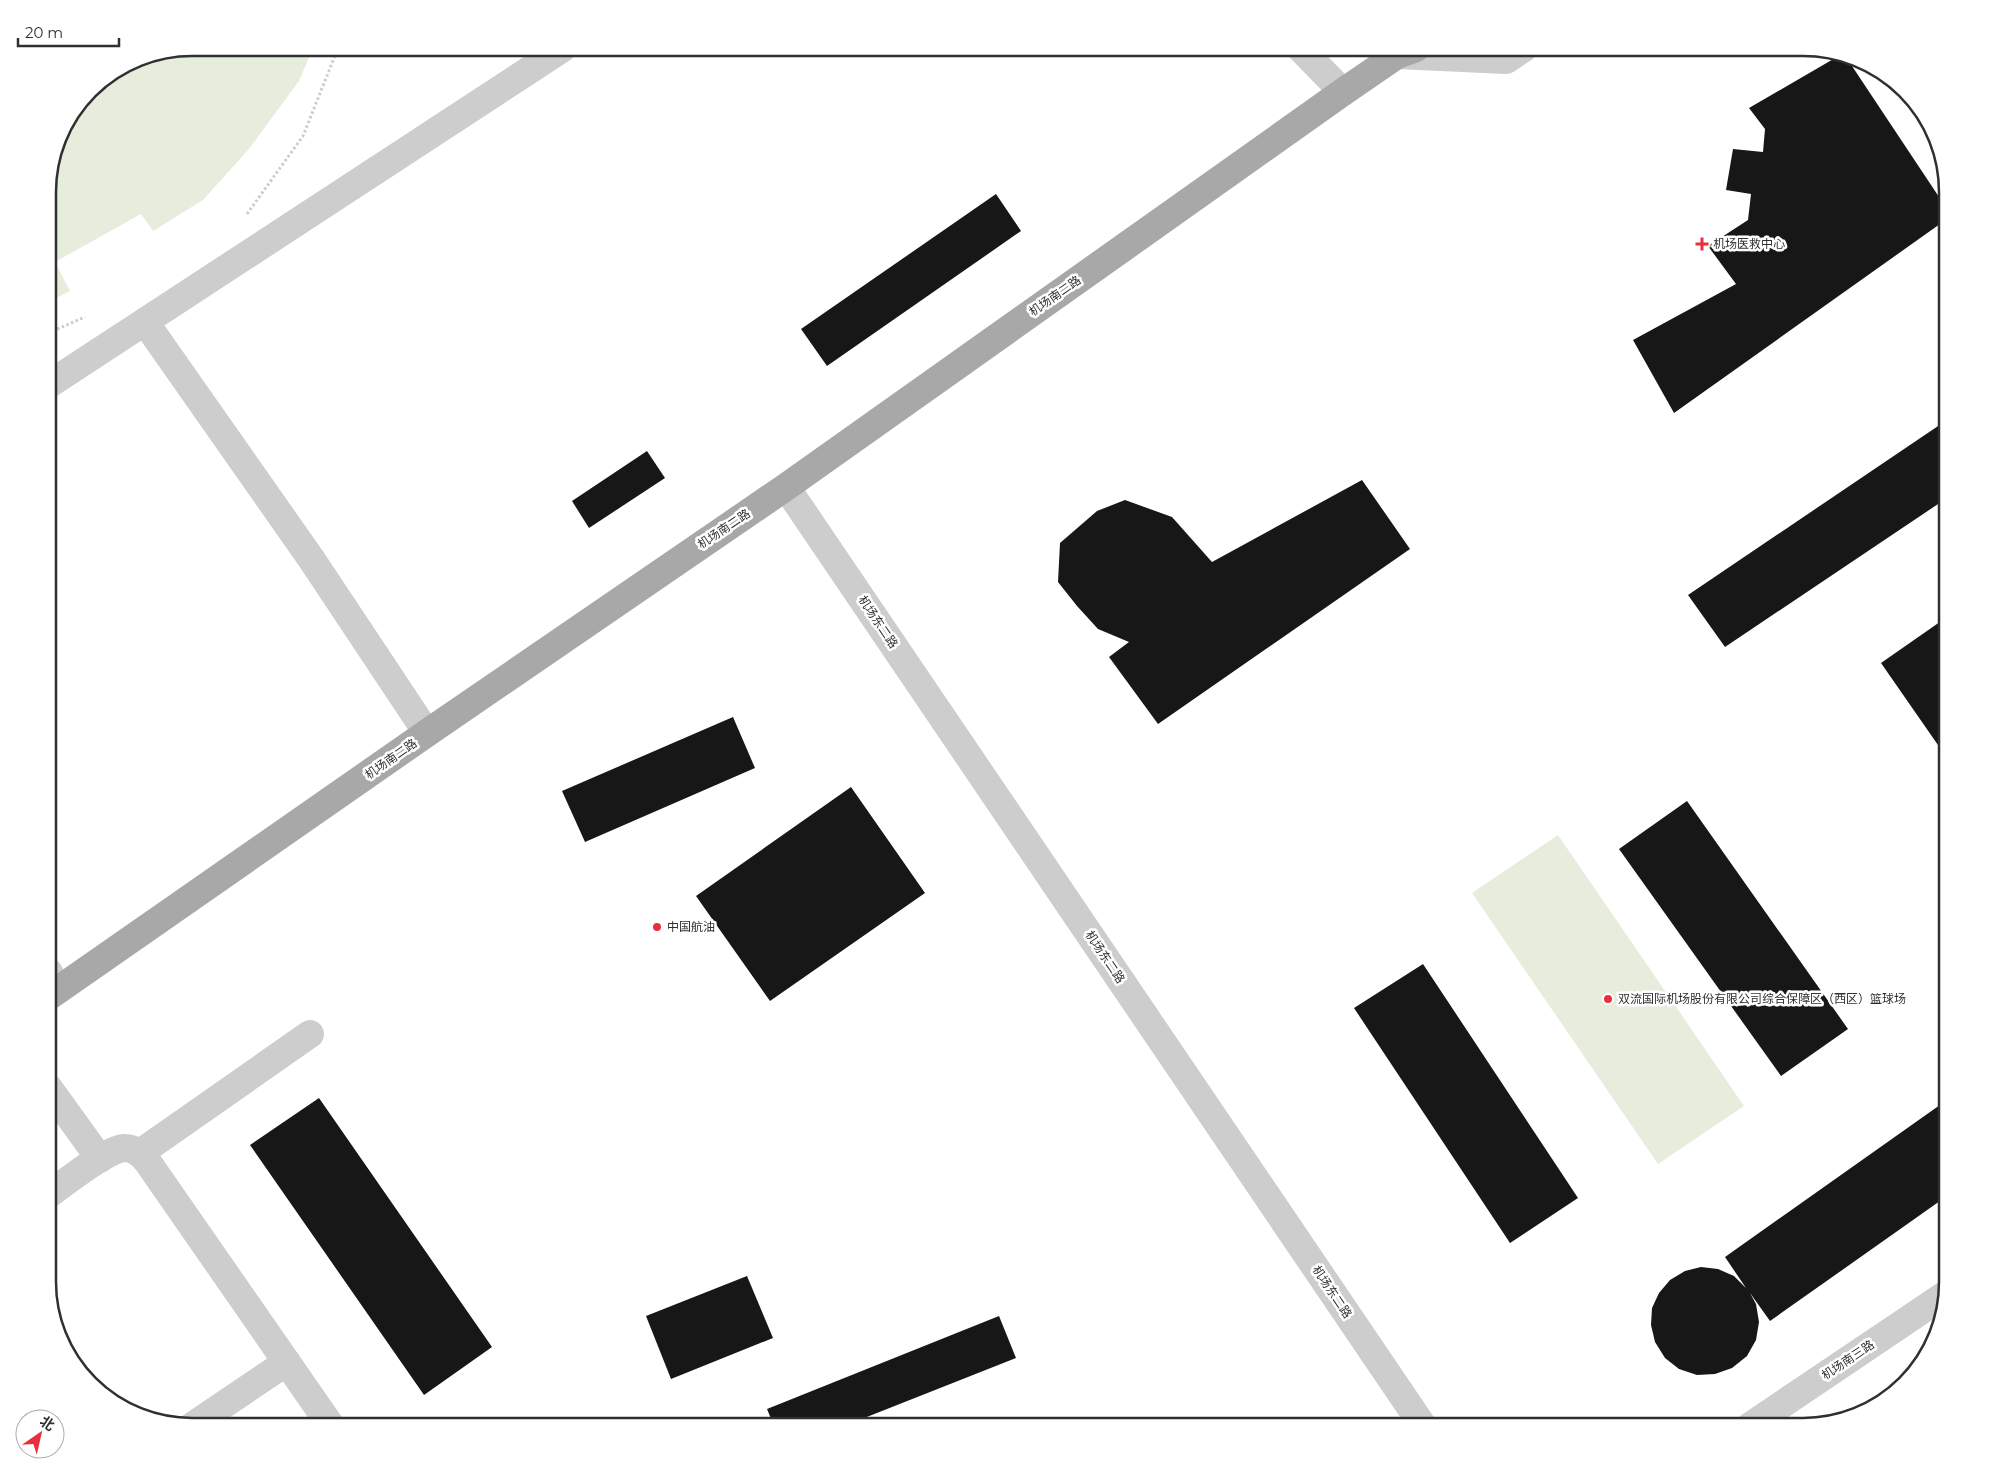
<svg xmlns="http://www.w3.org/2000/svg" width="1995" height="1474" font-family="Montserrat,'Noto Sans SC',sans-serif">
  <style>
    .green { fill: #e6eddd }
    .building { fill: #171717 }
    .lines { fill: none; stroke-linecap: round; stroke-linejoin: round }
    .path { stroke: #cdcdcd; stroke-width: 3; stroke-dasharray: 2.5 2.5; stroke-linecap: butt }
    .minor { stroke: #cdcdcd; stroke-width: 28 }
    .major { stroke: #a8a8a8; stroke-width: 28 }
    .poi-dot { fill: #e92f3f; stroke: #fff; stroke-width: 2 }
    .labels { text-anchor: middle; stroke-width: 5; stroke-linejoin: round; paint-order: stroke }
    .poi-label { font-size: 12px; fill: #303030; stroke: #fff; text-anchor: start }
    .street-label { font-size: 12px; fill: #303030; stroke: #fff }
    .rim { fill: none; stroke: #303030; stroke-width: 2.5 }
  </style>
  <rect width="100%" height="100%" fill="#fff"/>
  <path class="green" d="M192,48H313L299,81L248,150L203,200L153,231L141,214L55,262L70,291L48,302V183L59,137L90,90L137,58Z
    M1558,835L1744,1106L1658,1164L1472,893Z"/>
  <path class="building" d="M1842,54H1844L1947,209V219L1674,413L1633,340L1736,284L1708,246L1748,220L1751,194L1726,190L1733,149L1763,152L1765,129L1749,108Z
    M996,194L1021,231L827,366L801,329Z
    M1947,420V498L1725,647L1688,595Z
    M647,451L665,478L589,528L572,501Z
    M1362,480L1410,549L1158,724L1109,657L1129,642L1098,629L1077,606L1058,582L1060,543L1097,511L1125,500L1172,517L1212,562Z
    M1947,617V758L1881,663Z
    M733,717L755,768L585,842L562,791Z
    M851,787L925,893L770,1001L696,896Z
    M1687,801L1848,1029L1781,1076L1619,849Z
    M1423,964L1578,1198L1510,1243L1354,1008Z
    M319,1098L492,1347L424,1395L250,1145Z
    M1947,1100V1196L1770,1321L1750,1293L1756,1304L1759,1322L1756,1340L1747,1356L1732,1368L1715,1374L1697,1375L1679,1369L1665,1358L1655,1342L1651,1325L1652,1308L1659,1293L1670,1280L1685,1271L1701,1267L1718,1269L1734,1276L1746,1288L1725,1257Z
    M747,1276L773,1338L671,1379L646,1316Z
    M999,1316L1016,1358L844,1426H774L767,1409Z"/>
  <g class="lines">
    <path class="path" d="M247,214L303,136L338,48
      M48,333L85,317"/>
    <path class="minor" d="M1300,48L1343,92
      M1397,49V55L1506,60L1524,48
      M145,322L312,560L427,733
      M48,385L563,48
      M786,487L1423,1426
      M48,971L59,989
      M48,1087L100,1159
      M140,1153L310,1034
      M48,1195C65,1183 105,1150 124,1148C133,1147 142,1155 147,1161L331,1426
      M192,1426L287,1362
      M1750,1426L1946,1294"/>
    <path class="major" d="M48,997L427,733L786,487L1343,92L1397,55L1416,48"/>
  </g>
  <g class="poi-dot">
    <path d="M1699.5 236.5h5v5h5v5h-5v5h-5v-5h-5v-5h5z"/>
    <circle cx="657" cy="927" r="5"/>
    <circle cx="1608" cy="999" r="5"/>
  </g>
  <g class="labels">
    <g class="poi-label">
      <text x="1713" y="248">机场医救中心</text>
      <text x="667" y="931">中国航油</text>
      <text x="1618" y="1003">双流国际机场股份有限公司综合保障区（西区）篮球场</text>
    </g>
    <g class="street-label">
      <text transform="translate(1055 296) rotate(-35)" y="4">机场南二路</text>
      <text transform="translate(724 529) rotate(-34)" y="4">机场南二路</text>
      <text transform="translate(878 622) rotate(56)" y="4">机场东二路</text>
      <text transform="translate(391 759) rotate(-35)" y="4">机场南二路</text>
      <text transform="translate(1105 957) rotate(56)" y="4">机场东二路</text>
      <text transform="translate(1332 1292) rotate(56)" y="4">机场东二路</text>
      <text transform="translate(1848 1360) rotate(-34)" y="4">机场南三路</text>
    </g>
  </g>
  <path d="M0 0H1995V1474H0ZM192 56H1803A136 136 0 0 1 1939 192V1282A136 136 0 0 1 1803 1418H192A136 136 0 0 1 56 1282V192A136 136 0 0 1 192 56Z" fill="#fff" fill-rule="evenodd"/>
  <path class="rim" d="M192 56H1803A136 136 0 0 1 1939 192V1282A136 136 0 0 1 1803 1418H192A136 136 0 0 1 56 1282V192A136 136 0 0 1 192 56Z"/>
  <g transform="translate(40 1434) rotate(34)"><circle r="24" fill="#ffffff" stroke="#acacac"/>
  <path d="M0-4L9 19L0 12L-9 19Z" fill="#e92f3f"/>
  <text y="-8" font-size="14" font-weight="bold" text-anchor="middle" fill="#303030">北</text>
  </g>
  <path d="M18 38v8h101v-8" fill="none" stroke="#303030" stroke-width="2.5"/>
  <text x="25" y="38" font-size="15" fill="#303030" stroke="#ffffff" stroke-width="4" paint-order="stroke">20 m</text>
</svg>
